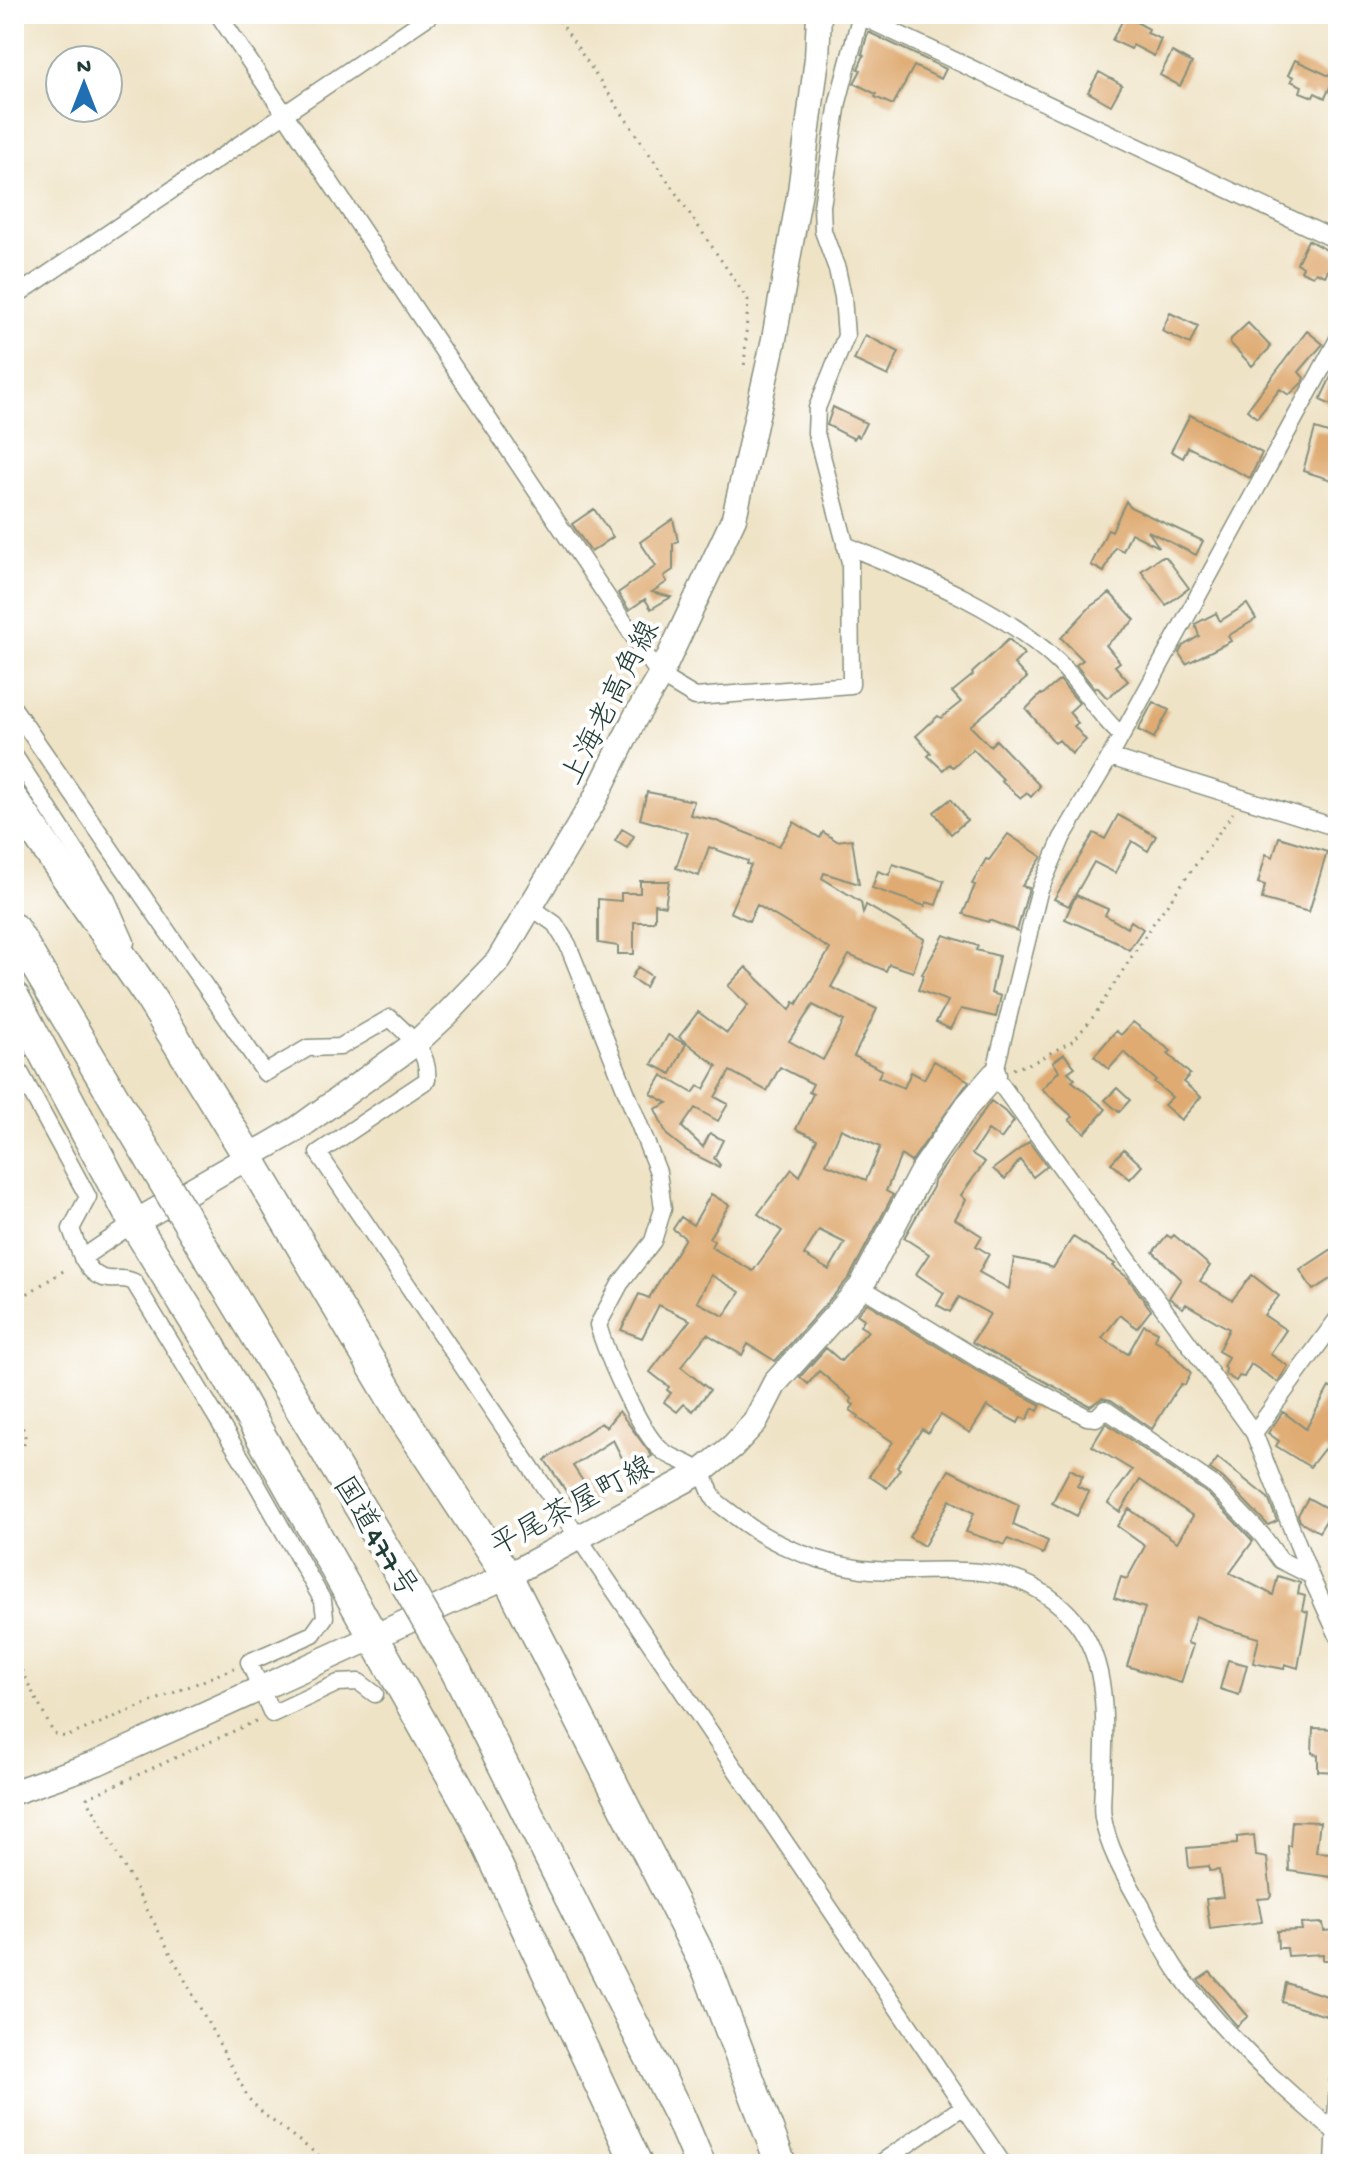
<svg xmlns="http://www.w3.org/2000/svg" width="1352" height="2178" font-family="'Gochi Hand','Klee One',sans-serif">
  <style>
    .building { fill: #dfab72; fill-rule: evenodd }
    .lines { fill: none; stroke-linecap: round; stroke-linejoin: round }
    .street-casing { stroke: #87907d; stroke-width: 19 }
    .secondary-casing { stroke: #87907d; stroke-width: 27 }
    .highway-casing { stroke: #87907d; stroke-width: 33 }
    .path { stroke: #87907d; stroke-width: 3; stroke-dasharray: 2 6; stroke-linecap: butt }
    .street { stroke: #fff; stroke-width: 16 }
    .secondary { stroke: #fff; stroke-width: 24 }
    .highway { stroke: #fff; stroke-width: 30 }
    .highway-bridge-casing { stroke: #87907d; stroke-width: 33; stroke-linecap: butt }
    .highway-bridge { stroke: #fff; stroke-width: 30 }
    .labels { text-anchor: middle; stroke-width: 8; stroke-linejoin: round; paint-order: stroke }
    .street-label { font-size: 30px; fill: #1f3d34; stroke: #fff }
  </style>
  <rect width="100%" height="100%" fill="#fff"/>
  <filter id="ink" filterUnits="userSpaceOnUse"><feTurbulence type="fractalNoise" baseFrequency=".0125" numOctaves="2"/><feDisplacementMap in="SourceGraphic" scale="16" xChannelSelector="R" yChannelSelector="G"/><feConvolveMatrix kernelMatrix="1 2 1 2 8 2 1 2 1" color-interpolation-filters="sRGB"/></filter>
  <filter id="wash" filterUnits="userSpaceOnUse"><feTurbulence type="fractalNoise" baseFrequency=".006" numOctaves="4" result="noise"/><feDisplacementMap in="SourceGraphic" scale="32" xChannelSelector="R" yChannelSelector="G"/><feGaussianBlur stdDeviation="1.8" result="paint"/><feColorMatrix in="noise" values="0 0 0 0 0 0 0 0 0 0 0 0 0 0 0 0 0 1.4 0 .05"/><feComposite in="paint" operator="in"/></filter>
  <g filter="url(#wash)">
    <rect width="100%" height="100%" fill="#efe3c6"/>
    <g id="blocks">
      <path class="building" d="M1125,16L1149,29L1147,33L1161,39L1154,56L1133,45L1131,49L1112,40Z
        M868,32L946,69L941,79L914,66L893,105L875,97L876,94L854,83L861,70L858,69L864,55L862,54Z
        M1172,52L1192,63L1180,86L1160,75Z
        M1295,60L1334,78L1325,98L1315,93L1313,97L1300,92L1302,86L1291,81L1294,77L1288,75Z
        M1099,72L1122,85L1111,105L1088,92Z
        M1308,240L1338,256V274L1328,270L1325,276L1316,272L1313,276L1301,271L1303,267L1297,263Z
        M1170,313L1198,326L1190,344L1162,331Z
        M1248,323L1271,347L1252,366L1230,343L1231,339Z
        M1307,331L1323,344L1299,372L1304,378L1302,383L1289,395L1280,389L1257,418L1247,410Z
        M865,335L899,352L888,376L854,360Z
        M1338,362V408L1320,400Z
        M833,407L866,423L859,437L856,435L854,439L827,425Z
        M1190,415L1262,453L1250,478L1188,447L1183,458L1171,451Z
        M1315,429L1338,436V482L1303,471Z
        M1126,501L1130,507L1203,541L1196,555L1148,531L1159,547L1131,533L1123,551L1115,547L1104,572L1091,565L1108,529L1112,531Z
        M594,509L613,537L591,552L572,524Z
        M673,519L678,541L673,544V570L664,576L667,582L652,592L671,597L651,609L645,599L629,610L618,593L656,566L640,542Z
        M1161,557H1166L1189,588L1166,605L1141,571Z
        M1110,593L1135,620L1106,645L1120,662L1115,666L1128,681L1107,698L1097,687L1095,689L1076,665L1083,660L1061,638L1091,606Z
        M1247,604L1256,619L1228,636L1231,641L1186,664L1179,653L1183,646L1199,636L1195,624L1216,613L1220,621Z
        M1009,639L1024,654L1014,664L1027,678L970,726L990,746L996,740L1040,786L1031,797L1027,793L1021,798L1001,781L1003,779L973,749L953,767L949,764L943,770L928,756L931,753L916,736L938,716L941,718L961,702L952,692L973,675L972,673Z
        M1060,680L1079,703L1069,712L1078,723L1074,726L1086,740L1072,754L1059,740L1055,743L1026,709L1041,694L1042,695Z
        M1153,702L1169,710L1154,738L1138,730Z
        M647,792L694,801L690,815L714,820L779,846L794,822L820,838L823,832L837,841L852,839L859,884L824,873L822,878L861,902L863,913L866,905L924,939L913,972L889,964L886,971L849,955L831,987L877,1009L854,1056L882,1070L878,1077L904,1088L911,1072L924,1079L934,1061L969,1081L911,1162L901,1155L886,1191L893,1195L849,1278L775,1361L748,1344L742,1355L707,1334L681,1367L710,1390L693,1411L684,1404L677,1412L664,1402L671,1393L667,1390L669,1387L650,1372L690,1320L659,1305L642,1338L621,1330L639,1294L649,1298L685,1238L673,1229L681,1217L693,1225L711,1194L729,1205L709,1238L714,1241L711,1247L753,1271L782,1231L758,1214L792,1169L800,1176L817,1139L796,1129L813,1094L809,1092L813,1084L780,1067L767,1091L730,1071L715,1097L728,1104L718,1121L695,1108L682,1127L703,1147L710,1133L723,1140L714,1158L720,1165L719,1167L687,1151L667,1135L655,1109L668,1103L651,1094L662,1075L693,1093L698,1086L704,1089L717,1066L679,1037L698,1012L727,1033L748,1005L728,986L746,967L790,1010L794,1002L797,1004L830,949L757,905L749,921L730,912L751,865L747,864L748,861L709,847L699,876L676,868L688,833L640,819ZM813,1005L844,1021L823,1060L789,1041ZM841,1129L880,1147L866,1180L826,1164ZM819,1230L845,1243L829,1270L804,1255ZM711,1275L740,1292L724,1316L697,1302Z
        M951,799L967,820L951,834L934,812Z
        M1118,815L1156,836L1148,851L1132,841L1115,873L1094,862L1069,906L1054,899L1094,833L1105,839Z
        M622,829L634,836L627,848L615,841Z
        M1008,834L1042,857L1022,886L1029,888L1017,931L989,920L988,922L963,914L975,885L972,884L986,859L989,860Z
        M1279,837L1327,852L1309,912L1262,899L1265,885L1258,883L1266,854L1273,857Z
        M893,864L944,881L936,905L926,902L925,906L872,888L878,871L889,875Z
        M640,881H669L665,906L655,904V920L651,922H634V954H618V946L598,943V899L621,901V893H640Z
        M1076,895L1108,909L1105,915L1127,928L1131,921L1143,929L1129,950L1115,941L1065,919Z
        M944,935L978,946L976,950L999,956L991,993L1001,996L996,1017L961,1009L950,1029L936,1022L948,1001L918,990L924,975L922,974Z
        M638,967L651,976L645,987L631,978Z
        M1133,1022L1171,1051L1168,1054L1190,1074L1183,1082L1201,1097L1181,1120L1164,1105L1172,1097L1154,1082L1156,1080L1124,1052L1109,1069L1094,1056L1116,1031L1121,1035Z
        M668,1035L686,1044L671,1074L652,1064Z
        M1064,1054L1075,1067L1068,1072L1075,1079L1072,1081L1106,1109L1085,1133L1069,1120L1073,1117L1042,1089L1059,1071L1053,1062Z
        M1117,1088L1130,1100L1119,1112L1105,1100Z
        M991,1101L1008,1114L1014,1121L1001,1139L988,1130L972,1154L985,1162L961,1195L966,1200L955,1219L982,1236L976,1246L989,1254L979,1272L1009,1289L1014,1258L1043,1264L1053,1268L1073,1237L1115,1264L1113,1266L1128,1278L1151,1310L1137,1328L1120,1315L1102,1338L1128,1354L1144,1325L1158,1332L1155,1340L1165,1346L1191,1373L1185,1385L1181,1384L1175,1392L1152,1429L1111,1400L1102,1398L1090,1406L972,1342L990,1314L959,1297L950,1312L937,1305L944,1293L916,1274L929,1254L904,1238L933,1187L934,1181Z
        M1029,1142L1047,1166L1033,1177L1020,1160L1005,1179L993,1169Z
        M1124,1149L1142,1166L1130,1179L1111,1163Z
        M1167,1235L1171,1238L1174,1235L1210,1266L1200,1281L1232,1300L1252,1275L1279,1296L1264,1315L1286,1330L1270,1354L1288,1366L1278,1382L1251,1364L1244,1377L1239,1376L1236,1381L1225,1374L1226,1369L1223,1367L1228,1357L1218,1351L1229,1329L1186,1304L1183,1308L1169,1298L1181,1279L1153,1252Z
        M1332,1249L1338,1259V1274L1313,1290L1300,1270Z
        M867,1303L977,1371L1041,1405L1038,1411L1033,1408L1027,1420L1021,1417L1018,1423L987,1406L970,1433L941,1415L928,1433L922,1429L897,1467L900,1469L887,1488L869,1476L893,1442L858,1418L859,1416L850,1410L854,1405L850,1402L852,1399L819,1371L808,1384L800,1377L826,1348L841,1361L868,1331L860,1326L864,1319L857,1314Z
        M1329,1387L1338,1392V1441L1329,1453L1324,1449L1310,1467L1276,1446L1279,1441L1268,1433L1283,1412L1306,1429Z
        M619,1411L652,1456L640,1463L648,1478L635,1484L613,1440L573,1466L596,1501L580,1512L545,1460L601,1423L606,1427Z
        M1106,1423L1208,1494L1253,1541L1230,1573L1273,1595L1278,1576L1300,1583L1298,1594L1305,1596L1302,1610L1308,1612L1298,1668L1285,1664L1284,1669L1253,1663L1259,1638L1223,1628L1196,1616L1187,1643L1193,1645L1181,1683L1127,1666L1145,1608L1114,1598L1121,1577L1127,1579L1145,1546L1117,1526L1129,1509L1177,1542L1193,1516L1140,1480L1120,1512L1108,1503L1132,1470L1092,1446Z
        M1218,1458L1268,1498L1277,1521L1268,1525L1223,1478L1210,1469Z
        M1070,1469L1083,1476L1077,1486L1089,1492L1077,1516L1052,1503Z
        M949,1470L1019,1505L1013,1525L1048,1541L1043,1554L1008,1539L1005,1545L966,1532L974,1513L950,1500L924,1546L909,1537Z
        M1308,1498L1332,1511L1319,1532L1300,1521L1298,1515Z
        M1228,1660L1247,1665L1239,1695L1220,1689Z
        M1313,1728L1338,1729V1772L1318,1771V1755L1312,1753Z
        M1292,1821L1320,1822L1316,1852L1332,1853L1331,1877L1289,1871L1288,1846H1290Z
        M1254,1835L1256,1856L1267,1858L1271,1895L1269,1898L1258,1899L1262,1922L1210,1929L1206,1899L1223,1897L1219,1870L1209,1871V1866L1189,1868L1187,1848L1237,1844V1837Z
        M1323,1923L1324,1931L1338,1930V1960H1323V1954L1288,1956L1287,1948H1278L1277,1931L1302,1930L1301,1924Z
        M1210,1972L1248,2016L1237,2026L1198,1980Z
        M1286,1983L1333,1998L1326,2016L1282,2002Z"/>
    </g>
  </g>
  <g filter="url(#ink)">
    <use href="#blocks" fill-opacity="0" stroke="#87907d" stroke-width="2"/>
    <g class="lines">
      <g class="street-casing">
        <path id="street" d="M218,14L660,676L695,697L851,685L850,562L816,433L817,408L846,336L843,297L837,269L823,231L822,206L838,102L861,14
          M856,14L1338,241
          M14,297L432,14
          M1338,339L1110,757L1062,838L1039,892L994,1075L1254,1433L1310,1575L1338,1636
          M845,545C915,574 1000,607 1056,660C1080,682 1096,713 1121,735
          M14,709L265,1073L308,1048L340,1047L390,1018C409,1036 430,1051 427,1080L318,1153L1003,2164
          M14,755L107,899L126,942
          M1110,757L1338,828
          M531,907L555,924L568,945L658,1172L663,1209L653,1241L620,1284L598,1325C606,1353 639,1430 660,1449C671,1459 692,1462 702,1474C708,1481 709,1493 716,1501C721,1506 729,1511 735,1516C772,1545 815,1562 862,1569C938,1578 1008,1551 1069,1614C1112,1658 1104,1727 1103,1782C1103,1794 1101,1807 1103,1818C1108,1849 1127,1880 1142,1907C1154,1930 1165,1955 1181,1976C1226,2037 1277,2083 1334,2131
          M14,1061L88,1197L71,1229C78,1247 86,1278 109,1279C120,1280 124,1277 134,1282L254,1479L323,1601L325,1617L313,1634L249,1662L272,1714L338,1683L359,1682L375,1694
          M82,1258L134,1223
          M861,1287L983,1362L1087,1417L1096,1418L1105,1409L1215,1486L1262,1535L1280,1560L1310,1575
          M1254,1433L1338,1318
          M879,2164L964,2106
          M1334,2164L1338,2080"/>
      </g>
      <g class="secondary-casing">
        <path id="secondary" d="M134,1223L297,1129L416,1043L447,1014L498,961L595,799L635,718L660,676L734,518L774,339L800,191L817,58L819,14
          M14,1792L97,1763L507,1576L701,1472L733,1446L755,1422L775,1383L861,1287L921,1173L967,1106L994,1075"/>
      </g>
      <g class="highway-casing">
        <path id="highway" d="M14,801L149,996L248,1156L406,1422L507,1576L708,1971L781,2164
          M14,929L154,1165
          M14,997L134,1223L212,1349L473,1814L637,2164
          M201,1244L403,1579
          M456,1671L680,2117L700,2164"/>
      </g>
      <path class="path" d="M555,14L748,300L744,371
        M1013,1069L1034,1062L1074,1040L1094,1016L1150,928L1233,813
        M14,1302L68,1268
        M14,1414C25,1428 32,1444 14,1456
        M14,1656L54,1734L66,1737L234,1668
        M256,1721L87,1798L249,2099L266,2116L330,2164"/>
      <use href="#street" class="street"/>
      <use href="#secondary" class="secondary"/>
      <use href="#highway" class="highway"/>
      <g class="highway-bridge-casing">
        <path id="highway-bridge" d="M154,1165L201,1244
          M403,1579L456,1671"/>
      </g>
      <use href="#highway-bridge" class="highway-bridge"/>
    </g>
  </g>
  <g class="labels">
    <g class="street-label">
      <text transform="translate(609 702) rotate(-63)" y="10">上海老高角線</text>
      <text transform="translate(571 1505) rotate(-28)" y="10">平尾茶屋町線</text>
      <text transform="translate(377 1536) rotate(59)" y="10">国道477号</text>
    </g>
  </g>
  <rect width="1352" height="2178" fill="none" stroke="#fff" stroke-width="48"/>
  <g transform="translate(84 84)"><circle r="38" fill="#ffffff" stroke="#a5b1ae" stroke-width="2"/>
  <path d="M0-6L14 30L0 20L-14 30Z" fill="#1f6fb2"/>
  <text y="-12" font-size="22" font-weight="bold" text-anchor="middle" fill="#1f3d34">N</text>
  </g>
</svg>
